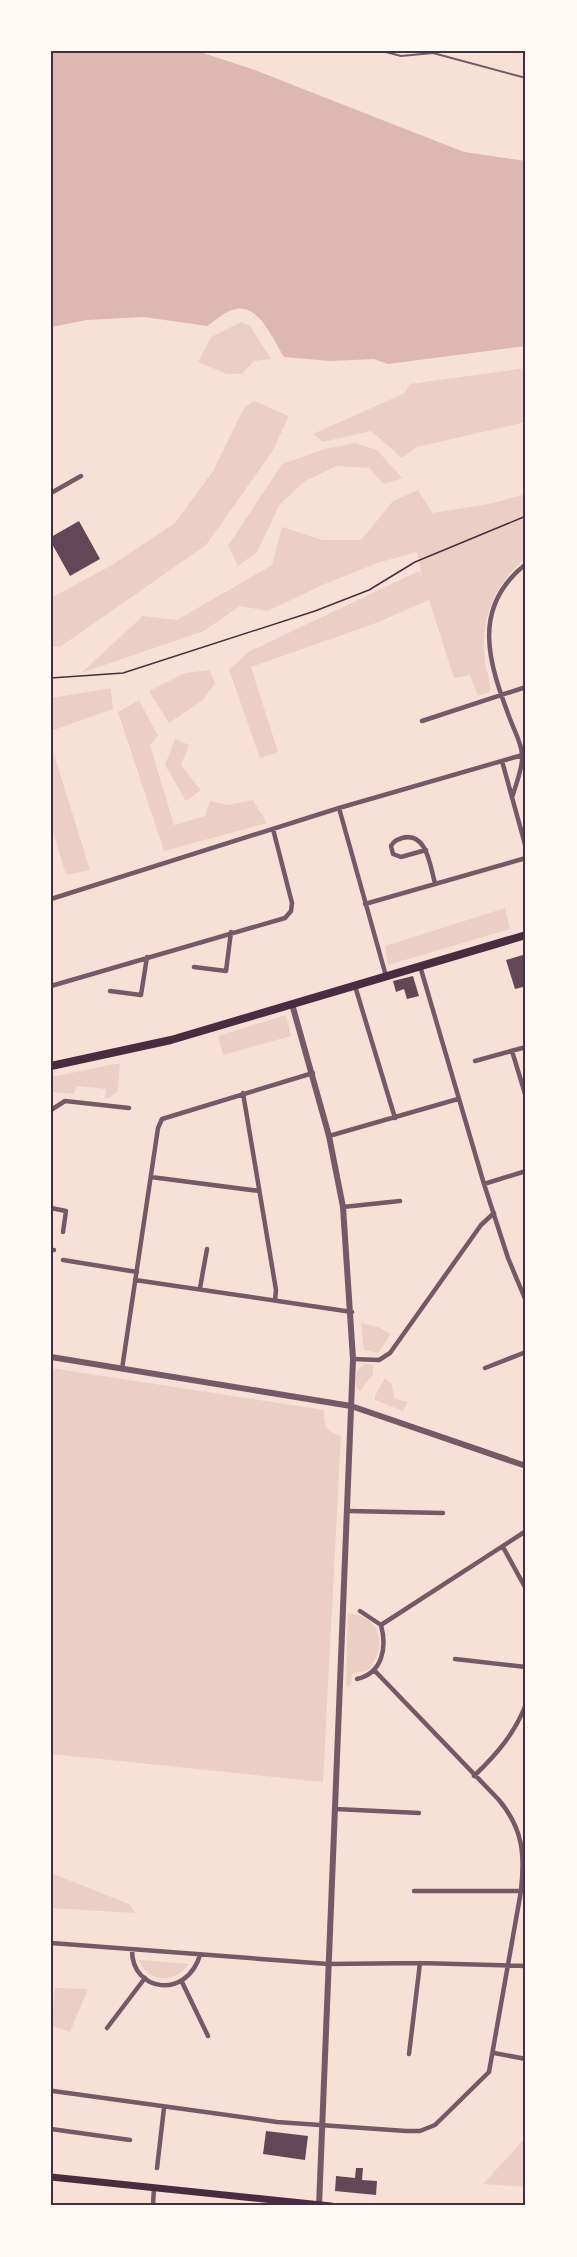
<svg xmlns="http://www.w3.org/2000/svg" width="577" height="2257" font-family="Bitter,serif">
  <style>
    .green { fill: #ebcfc5 }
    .water { fill: #dcb8b0 }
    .building { fill: #644757 }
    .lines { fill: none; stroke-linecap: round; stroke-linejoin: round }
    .path { stroke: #4a2c40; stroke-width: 1.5 }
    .service { stroke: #755966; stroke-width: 2 }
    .minor { stroke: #755966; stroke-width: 4.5 }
    .tertiary { stroke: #755966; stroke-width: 6 }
    .secondary { stroke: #4a2c40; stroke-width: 7 }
    .primary { stroke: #4a2c40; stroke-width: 8 }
    .neatline { fill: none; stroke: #4a2c40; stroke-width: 2 }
  </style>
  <rect width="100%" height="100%" fill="#f7e1d7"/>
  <path class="green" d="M241,322L250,326L271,359L254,361L242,374H227L198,362L211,337Z
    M526,368V422L417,447L402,458L371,431L323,442L313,434L405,393L410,384Z
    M254,401L289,416L272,452L206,545L60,647L51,646V598L112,565L175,523L213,471L244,408Z
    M355,443L377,450L402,478L384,484L369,468L337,466L305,481L280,504L257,552L238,566L228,546L282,464L325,449Z
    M418,490L432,513L489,504L526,494V558C493,585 480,619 485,661C486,672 492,682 489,692L478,696L470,675L454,678L429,600L376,623L251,667L278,752L260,758L229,670L248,652L419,571L422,576L417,552L377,563L320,586L268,611L240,606L204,631L81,673L143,616L177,620L272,565L282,527L323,540H361L393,501Z
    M209,670L215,683L203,700L169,723L149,691L185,673Z
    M111,688L113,709L51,731V698Z
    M139,700L158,736L150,745L174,825L205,816L210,801L227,805L253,800L267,823L164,851L118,712Z
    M175,739L189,745L181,765L201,790L186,801L165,765Z
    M51,745L90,870L66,875L51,825Z
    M505,908L510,929L388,965L385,946Z
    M286,1015L291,1036L223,1055L218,1036Z
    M120,1063L118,1091L109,1098L105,1097L106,1089L77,1086L73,1094L51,1092V1077Z
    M361,1323L378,1327L391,1334L378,1353L364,1350Z
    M366,1364L373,1365V1374L360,1391L356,1387C356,1376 354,1369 366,1364Z
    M51,1368L324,1410C323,1425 326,1432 341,1436L323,1782L51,1754Z
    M385,1378L392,1384L394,1398L408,1402L403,1411L375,1400V1396Z
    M348,1613C383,1618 387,1644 369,1670L352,1674L351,1686L346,1685Z
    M51,1873L129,1904L135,1913L51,1908Z
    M139,1960L189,1964C175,1984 148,1983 139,1960Z
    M55,1988L88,1989L70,2032L52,2026Z
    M526,2137V2187L483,2184Z"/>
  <path class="water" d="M51,51H197L252,69L464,152L526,161V346L388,364L374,359L331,361L284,357C273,340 258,300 232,310C223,313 215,321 207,326L144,317L87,320L51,327Z"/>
  <path class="building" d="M79,521L100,559L70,576L51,542V537Z
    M526,954V995H525L523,987L515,989L506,960Z
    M413,976L419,996L407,999L404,989L396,992L393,981Z
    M266,2131L308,2136L305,2160L263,2154Z
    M356,2168H363L362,2180L377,2181L376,2195L335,2191L336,2176L355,2178Z"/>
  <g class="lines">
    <path class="path" d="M51,678L123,673L315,611L369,590L415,562L526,516"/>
    <path class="service" d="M382,51L401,56L433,53L526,78"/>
    <path class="minor" d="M51,493L81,476
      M422,721L526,687
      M502,761L526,848
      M512,798C515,786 524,766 522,754C521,742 514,730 510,719C489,663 470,608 526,564
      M339,808L386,976
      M426,850L401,857L393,854L391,846C394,841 396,840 402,838C427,831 430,866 435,883
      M51,899L339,808L526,754
      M365,904L526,858
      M420,966L484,1184L508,1258L526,1301
      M194,967L226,971L231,932
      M51,986L285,918L291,911L292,903L273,829
      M355,986L395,1118
      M110,991L141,995L147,957
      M512,1051L526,1097
      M475,1061L526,1047
      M243,1093L276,1290L275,1300
      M51,1110L65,1101L129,1108
      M329,1136L458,1099
      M151,1177L259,1191
      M484,1184L526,1171
      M343,1207L400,1201
      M51,1208L66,1211L63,1232
      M51,1250H54
      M63,1260L137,1272
      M135,1280L352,1312
      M200,1288L207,1249
      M353,1359L379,1360L390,1353L481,1225L494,1213
      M485,1368L526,1352
      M122,1369L158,1128L162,1119L313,1073
      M348,1511L443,1513
      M503,1547L526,1589
      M381,1625L526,1531
      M455,1659L526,1667
      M357,1679C383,1673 387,1647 381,1625L360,1611
      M474,1776C497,1754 515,1733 526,1704
      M335,1809L419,1813
      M414,1891H526
      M51,1943L328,1964L420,1963L526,1966
      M132,1950C132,1993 187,1999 200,1955
      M182,1982L208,2036
      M107,2028L145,1978
      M494,2053L526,2059
      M409,2054L420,1963
      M53,2091L277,2122L406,2131H420L435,2125L489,2072L521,1891C525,1854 523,1829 499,1800L374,1670
      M51,2129L130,2140
      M157,2168L164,2108
      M153,2206L154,2187"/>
    <path class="tertiary" d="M292,1004L329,1136L343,1207L353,1359L319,2206
      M51,1357L351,1406L526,1466"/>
    <path class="secondary" d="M51,2177L331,2206"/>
    <path class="primary" d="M51,1066L171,1040L526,935"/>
  </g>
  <rect width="577" height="2257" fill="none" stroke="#fffaf5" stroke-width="105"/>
  <rect x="52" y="52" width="472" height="2152" class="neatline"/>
</svg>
